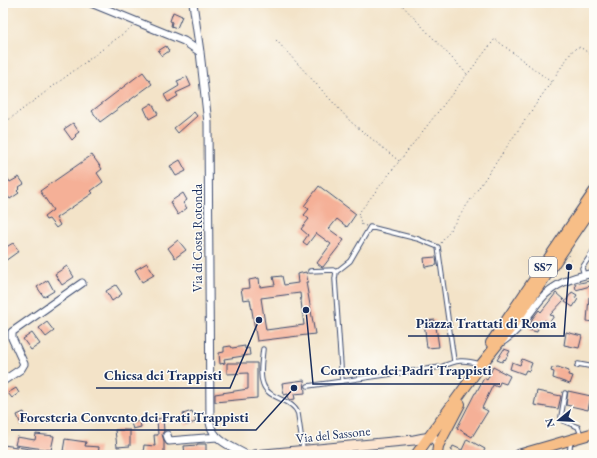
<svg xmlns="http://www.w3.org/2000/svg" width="597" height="458" font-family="'EB Garamond',serif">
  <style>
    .building { fill: #f5b097; fill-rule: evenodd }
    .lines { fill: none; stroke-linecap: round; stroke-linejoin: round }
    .lane-casing { stroke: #3b4a6e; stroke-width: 5.5 }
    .street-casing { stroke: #3b4a6e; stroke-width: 9 }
    .secondary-casing { stroke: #3b4a6e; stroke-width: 11 }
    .primary-casing { stroke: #3b4a6e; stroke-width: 12 }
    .path { stroke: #3b4a6e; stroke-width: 1; stroke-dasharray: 1 3; stroke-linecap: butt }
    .lane { stroke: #fff; stroke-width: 3.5 }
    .street { stroke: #fff; stroke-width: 7 }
    .secondary { stroke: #fce5cf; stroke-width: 9 }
    .primary { stroke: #f7be87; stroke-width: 10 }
    .labels { text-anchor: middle; stroke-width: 3; stroke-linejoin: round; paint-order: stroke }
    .shield { fill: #fdfcf7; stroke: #5f6c8c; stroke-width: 1 }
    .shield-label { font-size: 12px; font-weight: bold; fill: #1b2f5e }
    .street-label { font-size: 13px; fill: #1b2f5e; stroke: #fdfcf7 }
    .leader { fill: none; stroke: #1b2f5e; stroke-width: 1.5 }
    .callout-dot { fill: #1b2f5e; stroke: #fdfcf7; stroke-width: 1.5 }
    .callout-label { font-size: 14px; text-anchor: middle; font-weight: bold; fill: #1b2f5e; stroke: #fdfcf7; stroke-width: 3; stroke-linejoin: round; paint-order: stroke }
  </style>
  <rect width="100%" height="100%" fill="#fdfcf7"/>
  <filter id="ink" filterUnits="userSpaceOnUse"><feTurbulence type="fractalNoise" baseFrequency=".025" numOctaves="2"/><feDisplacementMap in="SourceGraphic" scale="8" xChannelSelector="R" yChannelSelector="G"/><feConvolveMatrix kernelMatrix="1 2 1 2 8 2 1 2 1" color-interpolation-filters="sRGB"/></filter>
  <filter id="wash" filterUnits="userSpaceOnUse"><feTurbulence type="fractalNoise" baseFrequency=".012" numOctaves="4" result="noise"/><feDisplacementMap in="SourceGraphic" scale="16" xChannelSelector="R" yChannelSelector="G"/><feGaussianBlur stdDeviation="0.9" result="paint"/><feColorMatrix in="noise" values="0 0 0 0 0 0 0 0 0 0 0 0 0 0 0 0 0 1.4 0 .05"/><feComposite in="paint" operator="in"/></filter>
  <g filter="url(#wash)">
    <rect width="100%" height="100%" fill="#f3e3c8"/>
    <g id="blocks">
      <path class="building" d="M173,12L182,16L177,28L171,26L172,22L170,21Z
        M166,46L169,51L162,56L158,51Z
        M143,72L152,84L100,122L92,111Z
        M187,77L191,86L176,93L178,96L168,102L164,95L179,86L177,81Z
        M152,103L158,114L149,119L144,108Z
        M194,112L197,116L178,133L174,128Z
        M73,123L79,132L75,135L76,136L72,140L64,129Z
        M92,155L102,169L97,173L103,182L91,191L93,193L56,218L60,225L56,228L49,219L46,220L44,217L53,210L40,191Z
        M180,160L186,171L176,176L170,166Z
        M19,177L24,184L19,187L20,188L17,191L19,193L10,199L3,190V183L8,179L10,182Z
        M319,186L356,214L347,227L337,219L329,229L344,240L323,267H322L317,263L331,244L316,233L307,245L303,242L308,235L301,229L309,219L304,215L309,209L304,206Z
        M183,193L187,200L183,203L187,208L178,215L170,202Z
        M178,240L186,250L175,258L168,248Z
        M13,243L19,251L5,261L3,258V249Z
        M436,257L437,265L425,267L424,258Z
        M147,263L154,275L142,282L135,270Z
        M67,266L74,277L62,285L55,274Z
        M306,272L308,282H306L315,334L257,341L250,299L243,300L241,289L250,288L249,280L259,278L260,287L275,285L273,277L282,276L284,285L298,283L297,274ZM300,293L304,325L266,330L261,298Z
        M48,280L54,291L44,297L37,287Z
        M594,280V294L592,295L590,286L576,290L575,284Z
        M116,285L122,294L112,301L106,291Z
        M572,292L577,295L575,298L578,299L573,307L565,302Z
        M556,293L564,300L550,315L554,316L549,323L545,320L543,323L540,321L537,332L529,330L532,319L539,310L541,312Z
        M589,297H594L592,322L587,321Z
        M435,320L439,347L427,348L424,321Z
        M47,322L54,331L46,337L39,328Z
        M566,332L582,336L579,348L564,345Z
        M32,333L40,344L31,350L23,339Z
        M231,346L232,348L245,346V349L249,348L250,355L224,359L225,363L220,364L219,353L224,352V347Z
        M504,349L510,351L505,360L504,359L502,362L497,360Z
        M522,359L532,363L529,371L526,370L524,374L510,369L512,362L520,365Z
        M227,363H257V398L215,402V394L248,389V373L227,374Z
        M493,367L510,376L506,384L500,382L498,387L493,385L482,408L488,411L472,437L457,428L475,393H476L484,378L487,380Z
        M558,367L569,371L568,375L573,376L570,384L553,378L554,372L551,371L552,368Z
        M304,380L305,393L294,394L295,399L289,400L288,394L284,395L282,383Z
        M16,388L19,393L12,398L8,393Z
        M537,391L561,396L558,409L534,405Z
        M568,391L591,396L588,410L566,405Z
        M192,411L196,422L186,425L183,414Z
        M24,412L25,415L26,414L29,421L21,425L17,415Z
        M163,418L164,431L162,434L164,441V455L143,453L144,445L155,446L154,435H158L157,419Z
        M140,421L141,427L133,429L131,423Z
        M115,430H130V446L117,447Z
        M36,434L54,436L51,450L15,445L17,437L35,440Z
        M65,439L86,442L85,446L99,447L98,455H85L63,451Z
        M467,439L485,449L482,455L477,452L476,455H459L451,450L453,446L462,450Z
        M197,444H206V453H200V455H185L184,446L197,445Z"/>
    </g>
  </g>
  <g filter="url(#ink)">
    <use href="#blocks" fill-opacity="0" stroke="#3b4a6e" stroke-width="1"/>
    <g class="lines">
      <g class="lane-casing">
        <path id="lane" d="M310,271L333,270L336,272
          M584,275L582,268L594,250
          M263,349C262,360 259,374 263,384C268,400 293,398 298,414L303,449
          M577,366L578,364L594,367
          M342,381L335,279L336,272L350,261L370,227L418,239L438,247L454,361
          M308,386L441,367C457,360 463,359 480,364
          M565,393L561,417L563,421L578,427L581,435
          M349,447L350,455
          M569,455L571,440"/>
      </g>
      <g class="street-casing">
        <path id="street" d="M91,3L184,41L200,52
          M193,3L200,52L208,123L210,423C213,441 233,447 247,455
          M503,341C520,330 528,314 540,300C554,283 574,277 594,273
          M3,381L21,369L24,364L12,338V332L82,283
          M167,435L169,441L217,437"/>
      </g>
      <g class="secondary-casing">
        <path id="secondary" d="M3,450L35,455
          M254,455L414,440C424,438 436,433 438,446"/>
      </g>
      <g class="primary-casing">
        <path id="primary" d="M491,343L594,192
          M416,455L481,365L509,330L594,205
          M437,455L438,446L460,404
          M518,455L594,433"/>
      </g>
      <path class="path" d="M400,3L467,74
        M276,40L351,122L399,161
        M3,124L132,27
        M366,226L362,225L358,214L495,39L551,82
        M441,243L573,50L580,47L594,57
        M569,255L571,260"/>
      <use href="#lane" class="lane"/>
      <use href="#street" class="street"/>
      <use href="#secondary" class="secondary"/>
      <use href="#primary" class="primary"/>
    </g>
  </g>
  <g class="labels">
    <rect class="shield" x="529" y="257" width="28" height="20" rx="3"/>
    <g class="shield-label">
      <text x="543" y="271">SS7</text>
    </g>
    <g class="street-label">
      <text transform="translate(197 238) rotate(-90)" y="5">Via di Costa Rotonda</text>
      <text transform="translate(333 434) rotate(-6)" y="5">Via del Sassone</text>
    </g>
  </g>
  <path class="leader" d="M569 267L564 336H408M306 310L313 384H500M259 320L230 388H96M294 388L256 430H11"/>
  <g class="callout-dot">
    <circle cx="569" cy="267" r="4"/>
    <circle cx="306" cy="310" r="4"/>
    <circle cx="259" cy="320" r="4"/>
    <circle cx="294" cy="388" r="4"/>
  </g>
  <g class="callout-label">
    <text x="486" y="328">Piazza Trattati di Roma</text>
    <text x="406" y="375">Convento dei Padri Trappisti</text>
    <text x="163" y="380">Chiesa dei Trappisti</text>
    <text x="134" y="422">Foresteria Convento dei Frati Trappisti</text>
  </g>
  <rect width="597" height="458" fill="none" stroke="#fdfcf7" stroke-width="16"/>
  <g transform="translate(559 420) rotate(252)" stroke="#fdfcf7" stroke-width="3" paint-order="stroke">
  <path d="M0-3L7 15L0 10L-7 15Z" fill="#1b2f5e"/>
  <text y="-6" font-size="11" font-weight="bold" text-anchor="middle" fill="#1b2f5e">N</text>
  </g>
</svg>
